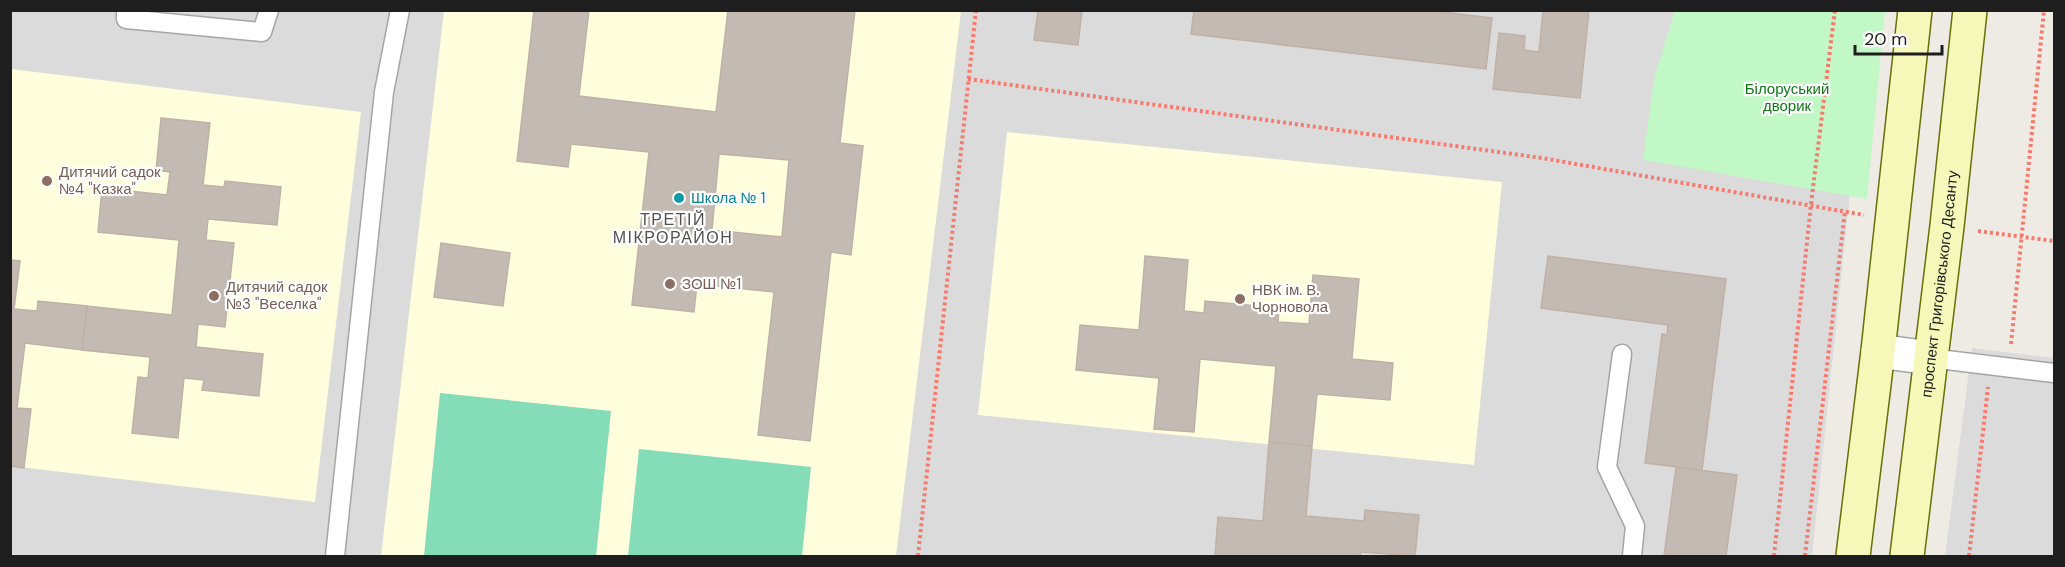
<svg xmlns="http://www.w3.org/2000/svg" width="2065" height="567" font-family="'DM Sans',sans-serif">
  <style>
    .residential { fill: #dcdbdb }
    .education { fill: #fefedd }
    .park { fill: #c1f8c6 }
    .pitch { fill: #84dcb9 }
    .building { fill: #c3bab3; stroke: #c0b1a7; stroke-width: 1.5; fill-rule: evenodd }
    .lines { fill: none; stroke-linecap: round; stroke-linejoin: round }
    .lane-casing { stroke: #a5a5a5; stroke-width: 21 }
    .street-casing { stroke: #a5a5a5; stroke-width: 36 }
    .secondary-casing { stroke: #667108; stroke-width: 36 }
    .path { stroke: #f67b6d; stroke-width: 4; stroke-dasharray: 3 3; stroke-linecap: butt }
    .lane { stroke: #fff; stroke-width: 18 }
    .street { stroke: #fff; stroke-width: 33 }
    .secondary { stroke: #f5f8b9; stroke-width: 33 }
    .education-dot { fill: #8d6e63; stroke: #fff; stroke-width: 2 }
    .culture-dot { fill: #0f9aa8; stroke: #fff; stroke-width: 2 }
    .labels { text-anchor: middle; stroke-width: 4.5; stroke-linejoin: round; paint-order: stroke }
    .park-label { font-size: 15px; fill: #0e7917; stroke: #fff }
    .education-label { font-size: 15px; fill: #785e54; stroke: #fff; text-anchor: start }
    .culture-label { font-size: 15px; fill: #0d838f; stroke: #fff; text-anchor: start }
    .street-label { font-size: 15px; fill: #1e1e1e; stroke: #fff }
    .neighbourhood-label { font-size: 16px; letter-spacing: 1.5px; fill: #515151; stroke: #fff }
  </style>
  <rect width="100%" height="100%" fill="#eeebe4"/>
  <path class="residential" d="M10,11H1869L1812,556H11Z
    M1972,348L2054,358V556H1945Z"/>
  <path class="education" d="M444,11H961L896,556H381Z
    M11,69L361,112L315,502L11,466Z
    M1007,132L1502,182L1474,465L978,415Z"/>
  <path class="park" d="M1675,11H1885L1867,199L1643,160L1654,78Z"/>
  <path class="pitch" d="M440,393L611,411L596,556H424Z
    M639,449L811,467L802,556H628Z"/>
  <path class="building" d="M534,10H589L579,96L716,112L728,10H855L840,143L863,146L851,255L831,252L810,441L758,435L774,292L697,284L694,312L632,305L649,152L571,144L568,167L517,161ZM719,154L789,160L782,237L712,230Z
    M1038,10H1082L1078,45L1034,40Z
    M1194,10H1426L1492,18L1486,69L1191,34Z
    M1543,10H1589L1580,98L1493,89L1499,33L1525,36L1524,50L1539,52Z
    M161,118L210,123L203,185L224,187L225,181L281,187L277,225L208,219L206,240L234,243L225,327L198,324L196,347L263,354L259,396L202,390L204,380L184,378L178,438L132,433L138,377L148,378L150,357L82,350L87,306L172,315L179,240L98,232L102,188L167,195L170,172L156,170Z
    M441,243L510,253L503,306L434,297Z
    M1145,256L1188,260L1184,311L1204,313L1205,301L1279,308L1278,322L1309,324L1313,275L1359,279L1352,359L1393,363L1390,400L1317,394L1312,446L1269,442L1276,366L1200,359L1194,432L1154,429L1159,378L1076,370L1080,325L1139,330Z
    M1548,256L1726,279L1702,470L1645,463L1662,334L1667,335L1668,325L1541,308Z
    M10,260L20,261L14,309L37,311L38,301L87,306L82,350L25,343L17,408L31,409L24,468L10,466Z
    M1269,442L1312,446L1306,516L1364,521L1365,510L1419,515L1415,556L1361,552L1360,556H1215L1218,517L1263,521Z
    M1676,467L1737,475L1726,556H1664Z"/>
  <g class="lines">
    <g class="lane-casing">
      <path id="lane" d="M126,10V19L262,32L269,10
        M1622,354L1607,467L1635,526L1632,556
        M1930,358L2054,373
        M335,556L384,92L400,10"/>
    </g>
    <g class="street-casing">
      <path id="street" d="M1878,351L1930,358"/>
    </g>
    <g class="secondary-casing">
      <g id="secondary">
        <path d="M1853,556L1878,351L1915,10"/>
        <path id="s1" d="M1907,556L1947,226L1970,10"/>
      </g>
    </g>
    <path class="path" d="M968,79L1542,158L1864,215
      M1978,231L2054,241
      M2011,344L2044,10
      M918,556L976,10
      M1774,556L1811,204L1835,10
      M1805,556L1845,211
      M1969,556L1988,387"/>
    <use href="#lane" class="lane"/>
    <use href="#street" class="street"/>
    <use href="#secondary" class="secondary"/>
  </g>
  <g class="education-dot">
    <circle cx="47" cy="181" r="6"/>
    <circle cx="670" cy="284" r="6"/>
    <circle cx="214" cy="296" r="6"/>
    <circle cx="1240" cy="299" r="6"/>
  </g>
  <circle class="culture-dot" cx="679" cy="198" r="6"/>
  <g class="labels">
    <g class="park-label">
      <text x="1787" y="94">Білоруський<tspan x="1787" dy="17">дворик</tspan></text>
    </g>
    <g class="education-label">
      <text x="59" y="177">Дитячий садок<tspan x="59" dy="17">№4 "Казка"</tspan></text>
      <text x="682" y="289">ЗОШ №1</text>
      <text x="226" y="292">Дитячий садок<tspan x="226" dy="17">№3 "Веселка"</tspan></text>
      <text x="1252" y="295">НВК ім. В.<tspan x="1252" dy="17">Чорновола</tspan></text>
    </g>
    <g class="culture-label">
      <text x="691" y="203">Школа № 1</text>
    </g>
    <g class="street-label">
      <text dy="5" stroke="none"><textPath href="#s1" startOffset="274">проспект Григорівського Десанту</textPath></text>
    </g>
    <g class="neighbourhood-label">
      <text x="673" y="225">ТРЕТІЙ<tspan x="673" dy="18">МІКРОРАЙОН</tspan></text>
    </g>
  </g>
  <rect width="2065" height="567" fill="none" stroke="#1e1e1e" stroke-width="24"/>
  <path d="M1855 45v9h87v-9" fill="none" stroke="#1e1e1e" stroke-width="3"/>
  <text x="1864" y="45" font-size="18" fill="#1e1e1e" stroke="#ffffff" stroke-width="4.5" paint-order="stroke">20 m</text>
</svg>
